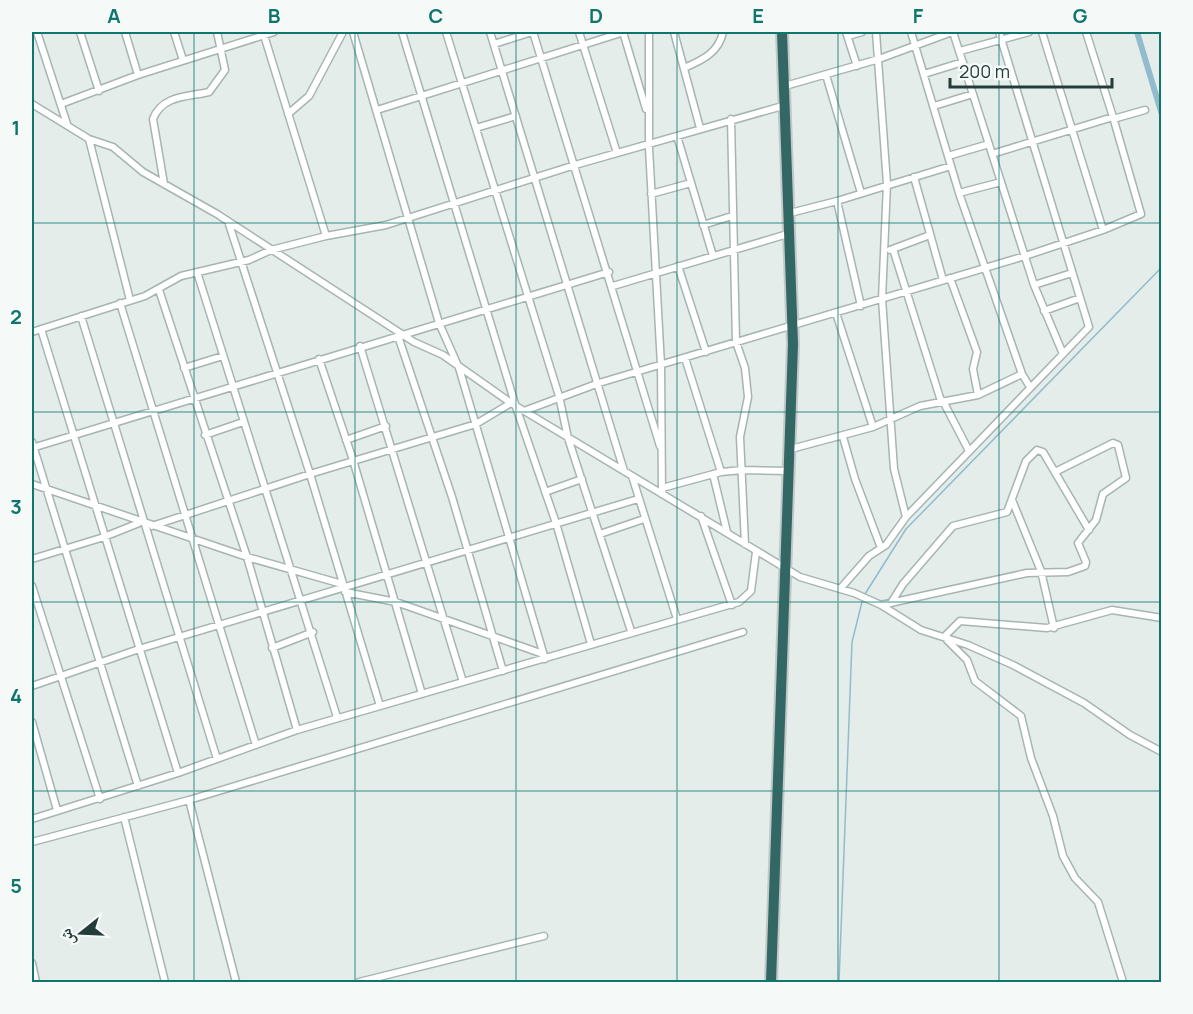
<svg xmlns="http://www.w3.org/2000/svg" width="1193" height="1014" font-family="Manrope,'Noto Naskh Arabic',sans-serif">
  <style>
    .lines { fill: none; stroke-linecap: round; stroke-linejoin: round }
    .stream { stroke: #91bccd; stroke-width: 1.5 }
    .canal { stroke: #91bccd; stroke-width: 6 }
    .street-casing { stroke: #a7b5b2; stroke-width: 9 }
    .highway-casing { stroke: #c2c9c8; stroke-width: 14 }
    .street { stroke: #fff; stroke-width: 6 }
    .highway { stroke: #336763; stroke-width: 10 }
    .grid { fill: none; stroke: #0f766e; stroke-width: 1.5; stroke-opacity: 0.55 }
    .neatline { fill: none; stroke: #0f766e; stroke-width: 2 }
    .grid-label { font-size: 20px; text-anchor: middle; font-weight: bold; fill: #0f766e }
  </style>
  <rect width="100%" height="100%" fill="#e4edea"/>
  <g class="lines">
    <path class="stream" d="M865,594L906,529L1162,267
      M839,982L852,642L863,598"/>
    <path class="canal" d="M1137,32L1162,115"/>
    <g class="street-casing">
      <path id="street" d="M37,32L67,124
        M80,32L99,91
        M125,32L138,75
        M174,32L183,60
        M263,32L326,236
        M353,32L439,323L459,368L545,659
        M402,32L516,407L556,523L591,644
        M446,32L559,396L568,438L631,631
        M490,32L624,471
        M533,32L660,446
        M579,32L617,153
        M623,32L646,109
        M649,32V148L661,365L662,494
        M674,32L700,128
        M846,32L857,66
        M876,32L887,184L882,299L894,469L906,517
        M911,32L959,193L1022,374L1030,387
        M953,32L1034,285L1063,354
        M1042,32L1103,230
        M1086,32L1113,117
        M848,36L862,32
        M494,44L532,32
        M960,51L1029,32
        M684,68C703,60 719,52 723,32
        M924,74L963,62
        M826,75L861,193
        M785,86L879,59L952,32
        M32,104L89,139L113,147L143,172L217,214L414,342L443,355L511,403L800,577L854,593L881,605L921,630L968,645L1013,665L1084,703L1130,735L1162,752
        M61,104L138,75L274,32
        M934,106L973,94
        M377,110L624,32
        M288,114L309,96L343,32
        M731,119L736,342L745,368L748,397L740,437L745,544
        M1113,119L1145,110
        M476,128L516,116
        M677,136L713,256
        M89,139L130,300
        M948,156L989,144
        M914,177L943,280
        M164,184L153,119C162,95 188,97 209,92L225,70L217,32
        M959,193L1001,182
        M651,194L691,183
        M837,201L861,306
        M790,213L837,201L951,166
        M228,221L310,474L380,706
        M703,225L732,216
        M893,249L941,401
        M890,250L930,235
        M678,266L706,352
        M197,272L337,717
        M950,278L977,352L973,369L978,395
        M1034,285L1072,273
        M613,286L791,233
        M159,290L247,557L297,730
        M120,303L256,745
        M1044,311L1080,298
        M836,313L873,427
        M81,316L217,759
        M41,329L178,773
        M32,332L145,296L181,276L249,260L271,250L326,236L386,225L575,165L786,105
        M398,336L452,497L503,671
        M360,346L463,682
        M685,358L721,472
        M319,359L353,460L422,694
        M184,368L223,356
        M943,401L969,451
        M524,411L599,383L1025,256L1103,230L1141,214L1113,117L992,154
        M205,435L243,422
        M843,437L855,479L881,548
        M346,440L386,426
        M32,442L138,786
        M32,448L609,272
        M791,449L873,427L920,406L978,395L1022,374
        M713,474L727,532
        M632,476L677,619
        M32,484L247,557L342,584
        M662,488L721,472L743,470L790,471
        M545,492L582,479
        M1012,500L1041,571L1054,628
        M701,516L732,605
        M152,526L310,474L476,424L511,403
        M600,534L644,519
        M32,559L104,537L139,523
        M32,586L100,799
        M840,589L869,556L886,545L906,517L1089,327L999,32
        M345,592L396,602L543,654
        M891,603L903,584L953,526L1007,512L1026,461L1037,450L1043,452L1089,530
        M881,605L1027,573L1068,572L1085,566L1086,562L1078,543L1096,520L1103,494L1126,478L1118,445L1113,443L1055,472
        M272,648L313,632
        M32,686L139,649L638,499
        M32,722L57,810
        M189,800L236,982
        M124,817L165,982
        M32,819L178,773L297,730L739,602L751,591L756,552
        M32,842L189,800L743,632
        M32,963L36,982
        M359,982L544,936
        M1123,982L1098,902L1075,878L1063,856L1053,816L1031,758L1021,716L975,681L967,660L944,637L960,621L1047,628L1112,610L1162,618"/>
    </g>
    <g class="highway-casing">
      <path id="highway" d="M771,982L793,344L782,32"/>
    </g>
    <use href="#street" class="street"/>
    <use href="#highway" class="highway"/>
  </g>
  <path class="grid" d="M194,32V982M355,32V982M516,32V982M677,32V982M838,32V982M999,32V982M32,223H1162M32,412H1162M32,602H1162M32,791H1162"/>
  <rect width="1193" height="1014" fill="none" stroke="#f5f9f7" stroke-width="66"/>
  <g transform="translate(81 933) rotate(252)" stroke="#f5f9f7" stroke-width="4.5" paint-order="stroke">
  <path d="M0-4.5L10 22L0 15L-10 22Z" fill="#253d3a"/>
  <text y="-9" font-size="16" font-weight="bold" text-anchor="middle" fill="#253d3a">ش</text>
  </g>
  <path d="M950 78v9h162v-9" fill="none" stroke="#253d3a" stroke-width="3"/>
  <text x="959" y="78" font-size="18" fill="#253d3a" stroke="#f5f9f7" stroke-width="4.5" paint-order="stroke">200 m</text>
  <rect x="33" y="33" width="1127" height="948" class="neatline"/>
  <g class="grid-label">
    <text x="114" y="23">A</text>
    <text x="274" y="23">B</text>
    <text x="436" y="23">C</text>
    <text x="596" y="23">D</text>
    <text x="758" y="23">E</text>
    <text x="918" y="23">F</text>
    <text x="1080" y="23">G</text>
    <text x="16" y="135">1</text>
    <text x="16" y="324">2</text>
    <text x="16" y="514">3</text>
    <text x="16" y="703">4</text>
    <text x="16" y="893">5</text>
  </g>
</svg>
